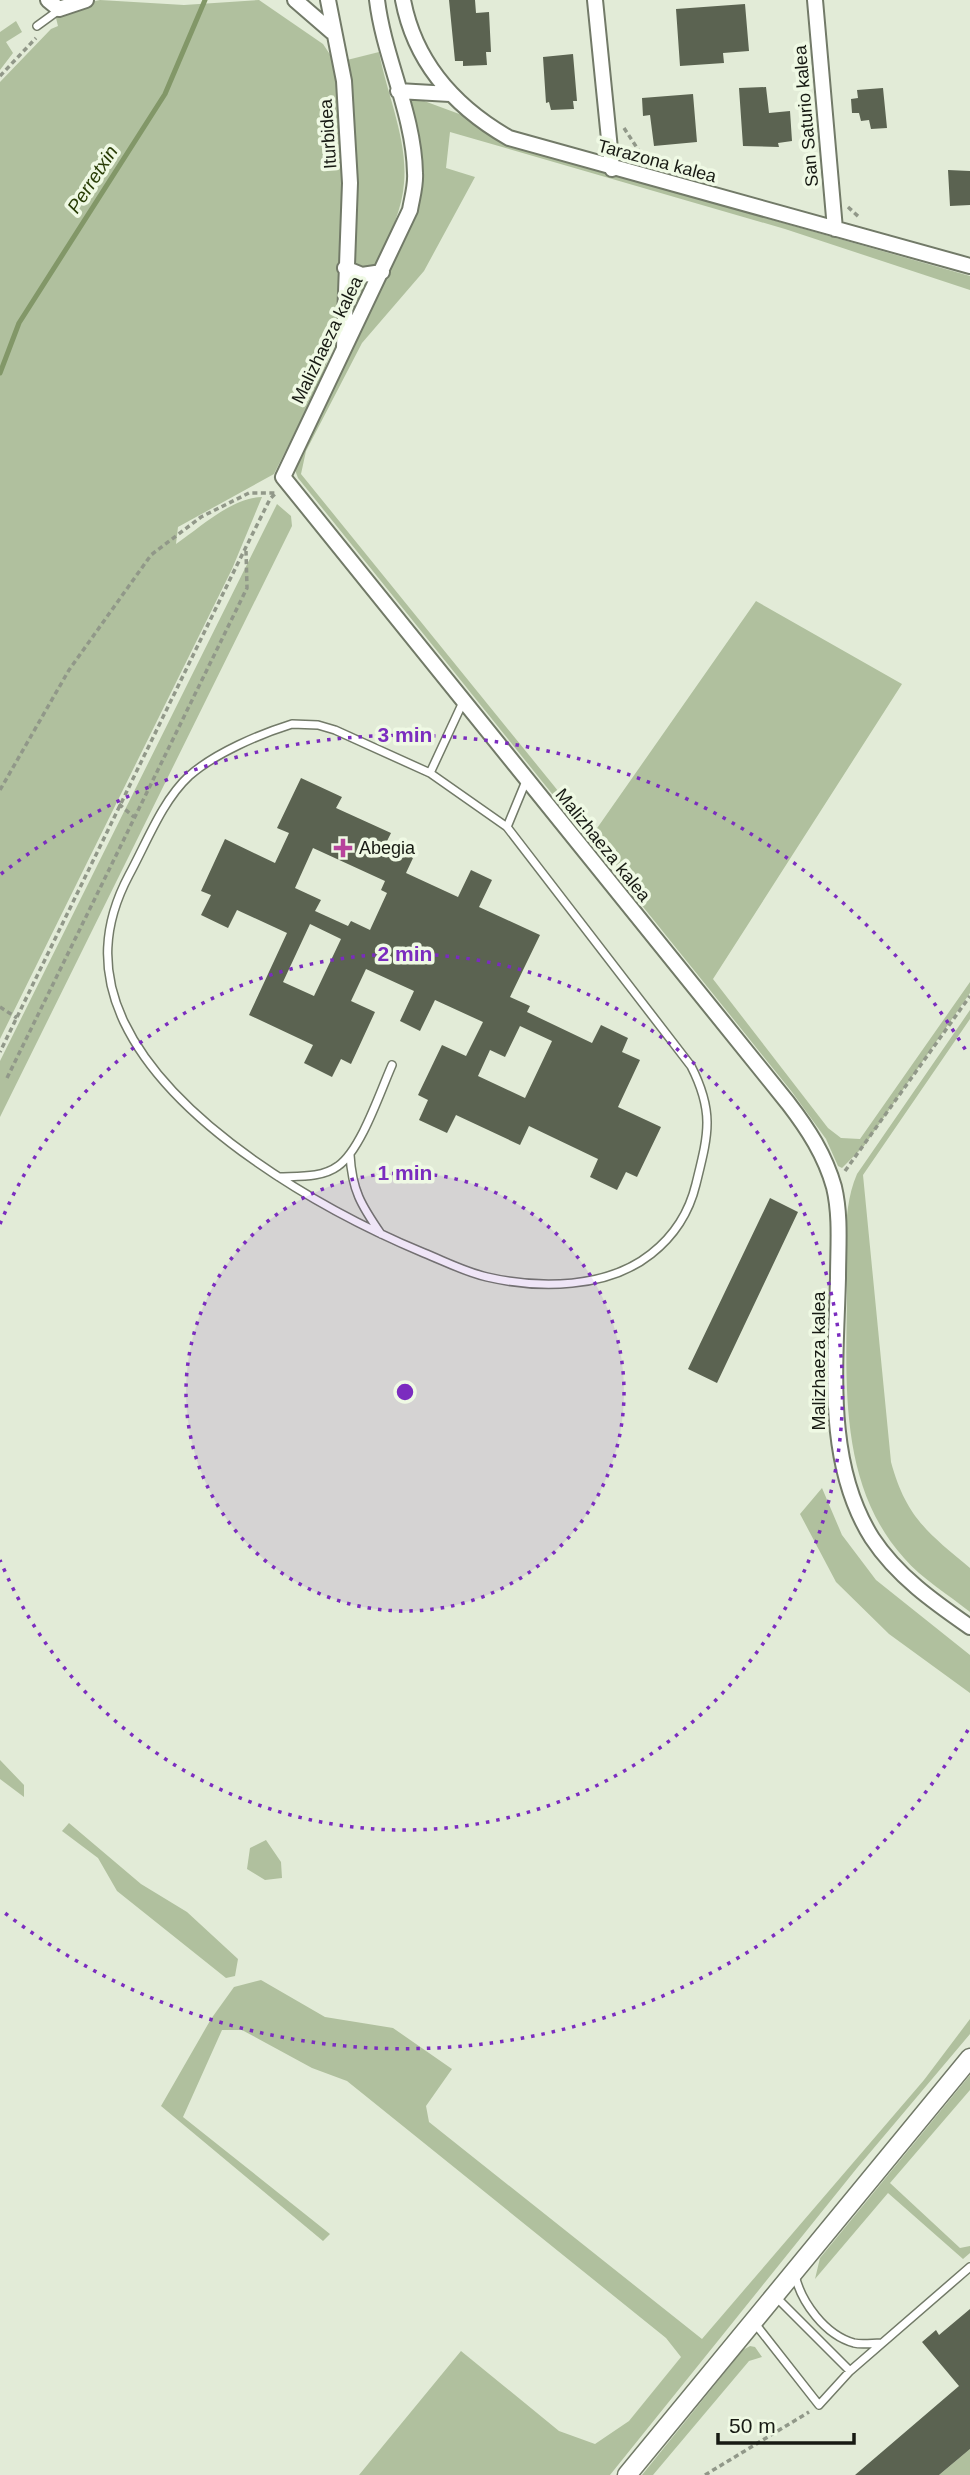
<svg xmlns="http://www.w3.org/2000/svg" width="970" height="2475" font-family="Helvetica,sans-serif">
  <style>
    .green { fill: #b0c09e }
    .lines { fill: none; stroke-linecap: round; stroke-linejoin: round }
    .stream { stroke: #829768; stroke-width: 5 }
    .building { fill: #5b6351; fill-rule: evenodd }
    .service-casing { stroke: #727a68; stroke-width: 10 }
    .minor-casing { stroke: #727a68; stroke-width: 18 }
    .tertiary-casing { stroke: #727a68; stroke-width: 21 }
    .path { stroke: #919889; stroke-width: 3.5; stroke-dasharray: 5 3.5; stroke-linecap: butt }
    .service { stroke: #fff; stroke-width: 7 }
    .minor { stroke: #fff; stroke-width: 14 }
    .tertiary { stroke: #fff; stroke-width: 18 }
    .ring { fill: none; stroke: #7b2cbf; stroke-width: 3.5; stroke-dasharray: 3.5 7 }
    .poi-dot { fill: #b7439c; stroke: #eff9e4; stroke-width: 2.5 }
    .labels { text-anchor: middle; stroke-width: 7; stroke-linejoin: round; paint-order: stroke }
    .street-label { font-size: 18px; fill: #171a13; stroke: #eff9e4 }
    .poi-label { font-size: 18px; fill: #171a13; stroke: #eff9e4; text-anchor: start }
    .water-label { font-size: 19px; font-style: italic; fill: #293d06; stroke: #eff9e4 }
    .centre { fill: #7b2cbf; stroke: #eff9e4; stroke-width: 3.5 }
    .ring-label { font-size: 21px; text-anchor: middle; font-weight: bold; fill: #7b2cbf; stroke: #eff9e4; stroke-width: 7; stroke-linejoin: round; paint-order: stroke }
  </style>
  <rect width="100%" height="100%" fill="#e2ebd7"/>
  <path class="green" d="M100,0L184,5L259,0L323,44L335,62L340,86L346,194L338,332L319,384L274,474L178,527L176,544C201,527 231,498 262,497L232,569L0,1039V82L51,29L58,26L56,18L77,5Z
    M16,21L22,32L6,42L13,53L0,70V32Z
    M379,52C387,95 408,140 404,183C402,213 386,242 375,270H362L350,263L356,191L347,60Z
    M416,98L462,115L505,144L970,276V290L785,229L450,132L446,168L475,177L424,271L362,343L306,451L301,474L593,834L756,601L902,684L713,979L828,1128L841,1138L860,1139L970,982V993L864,1146L842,1168L838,1166L826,1139L792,1092L298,478L295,470L303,445L408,234L417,200L408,103Z
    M368,280V281L350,313L351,281Z
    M277,504L291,516L292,526L0,1117V1061Z
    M970,1010V1019L863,1175L891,1462C906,1517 928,1533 970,1568V1612C949,1595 922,1579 904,1558C839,1486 846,1385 847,1295C847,1255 841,1211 857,1174Z
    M822,1488L842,1535L876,1580L970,1655V1693L889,1634L836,1582L800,1514Z
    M0,1760L24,1785V1797L0,1779Z
    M69,1823L141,1884L187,1912L238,1959L235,1976L226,1978L117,1891L98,1858L62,1831Z
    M266,1840L281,1862L282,1878L265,1880L247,1869L250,1848Z
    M261,1980L325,2017L393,2028L452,2069L426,2106L429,2122L702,2339L924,2080L970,2019V2034L857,2168L610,2475H359L461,2351L559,2431L595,2444L629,2421L681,2357L666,2338L347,2081L312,2068L242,2030H222L183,2117L330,2234L323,2241L161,2106L211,2019L234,1987Z
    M970,2075V2090L890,2183L960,2248L970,2246V2253L963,2259L888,2193L815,2279L820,2258Z
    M750,2346L755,2347L762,2357L749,2361L653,2475H642L743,2350Z
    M970,2449V2475H939Z"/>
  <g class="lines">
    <path class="stream" d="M0,373L19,323L165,94L205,0"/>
  </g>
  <path class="building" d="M449,0H475L476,13L489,12L491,52H486L487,65L463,66V61H455Z
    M745,4L749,51L723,53L724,63L680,66L676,9Z
    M573,54L577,101H573L574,109L551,110L549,102L546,103L543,57Z
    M766,87L769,113L790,111L792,141L778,143L779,147L743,146L739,88Z
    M883,88L887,128L871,129L869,120L861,121L859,113H852L851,99L858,98L857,90Z
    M693,94L697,142L654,146L650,115L643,116L642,98Z
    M948,170L970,171V205L950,206Z
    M301,778L342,797L336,808L391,833L385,845L413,858L406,873L458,897L471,870L492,880L479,907L540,935L510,997L530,1006L527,1012L592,1043L601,1025L628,1038L622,1052L640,1060L618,1107L661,1127L637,1177L626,1172L617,1190L590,1177L598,1159L529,1126L520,1145L456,1115L447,1133L419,1120L428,1100L418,1095L442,1045L466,1056L483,1022L435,1000L420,1031L400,1021L414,991L366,969L351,1001L375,1012L351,1064L341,1059L332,1077L304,1063L313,1045L249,1015L287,933L237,910L228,928L201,915L211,895L201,891L225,839L275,863L289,833L277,828ZM313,848L385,881L381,890L387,893L370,930L351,921L348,926L315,911L321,900L295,888ZM310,924L341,939L314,996L283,982ZM520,1026L552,1041L525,1098L478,1076L490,1050L505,1057Z
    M770,1198L798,1212L717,1383L688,1369Z
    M970,2309V2449L939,2475H855L959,2386L922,2342L936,2330L939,2335Z"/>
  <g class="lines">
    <g class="service-casing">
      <path id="service" d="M37,26L59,10
        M292,724L318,725L335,730L430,773L507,827L691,1066C715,1113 708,1135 696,1184C689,1213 674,1236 651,1254C607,1289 539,1289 487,1277C465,1272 444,1261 424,1253C321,1210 173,1125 124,1022C100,971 103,924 129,875C146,844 162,801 189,776C215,753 260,734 292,724Z
        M430,773L463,702
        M507,827L526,781
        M350,1155C352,1190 361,1205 381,1234
        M279,1177C298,1176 322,1178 338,1166C361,1150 380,1092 392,1065
        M795,2275C801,2302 825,2335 854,2343C862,2345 873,2343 881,2343
        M775,2296L850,2371L970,2267
        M753,2321L819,2405L850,2371"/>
    </g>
    <g class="minor-casing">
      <path id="minor" d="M48,0L59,9L86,0
        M295,0L332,32
        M328,0L344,81L350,183L344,347
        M377,0C384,58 414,114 415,173C416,185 412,198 410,210L283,477L788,1103C808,1129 825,1155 834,1187C841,1216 838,1248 838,1278C836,1364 824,1462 872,1538C897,1576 934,1602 970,1627
        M403,0C415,63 455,107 509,138L970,266
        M595,0L612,169
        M815,0L835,229
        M398,91L450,94
        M345,268L362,275L382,272"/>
    </g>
    <g class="tertiary-casing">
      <path id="tertiary" d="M627,2475L970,2058"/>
    </g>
    <path class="path" d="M0,76L36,38
      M624,128L641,154L650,160
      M848,207L860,218
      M0,790L69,670L151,555L201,517L249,493H276L270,499L236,567L0,1052
      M119,804L134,817
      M0,1007L17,1018
      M7,1078L247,588L246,551
      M845,1171L970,996
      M705,2475L809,2412"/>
    <use href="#service" class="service"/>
    <use href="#minor" class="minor"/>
    <use href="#tertiary" class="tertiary"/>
  </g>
  <circle cx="405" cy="1392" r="219" fill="#7b2cbf" fill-opacity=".12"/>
  <g class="ring">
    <circle cx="405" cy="1392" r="219"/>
    <path d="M0 1224A438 438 0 1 1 0 1560"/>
    <path d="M968 1730A657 657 0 0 1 1 1910M1 874A657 657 0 0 1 968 1054"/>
  </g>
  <path class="poi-dot" d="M339.5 837.5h7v7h7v7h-7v7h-7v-7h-7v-7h7z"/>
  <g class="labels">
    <g class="street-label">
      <text transform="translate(806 116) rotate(-95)" y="6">San Saturio kalea</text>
      <text transform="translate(328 134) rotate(-94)" y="6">Iturbidea</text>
      <text transform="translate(657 161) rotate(15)" y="6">Tarazona kalea</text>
      <text transform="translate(327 340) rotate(-64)" y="6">Malizhaeza kalea</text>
      <text transform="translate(603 845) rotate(51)" y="6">Malizhaeza kalea</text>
      <text transform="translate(819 1361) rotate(-90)" y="6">Malizhaeza kalea</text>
    </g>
    <g class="poi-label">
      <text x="359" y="854">Abegia</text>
    </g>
    <g class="water-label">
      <text transform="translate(92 179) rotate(-57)" y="7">Perretxin</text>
    </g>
  </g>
  <circle cx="405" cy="1392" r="10" class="centre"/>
  <g class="ring-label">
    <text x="405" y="742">3 min</text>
    <text x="405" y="961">2 min</text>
    <text x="405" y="1180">1 min</text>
  </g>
  <path d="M718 2433v10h136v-10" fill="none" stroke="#171a13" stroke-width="3.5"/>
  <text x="729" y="2433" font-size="21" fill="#171a13" stroke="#eff9e4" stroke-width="5" paint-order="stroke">50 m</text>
</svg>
